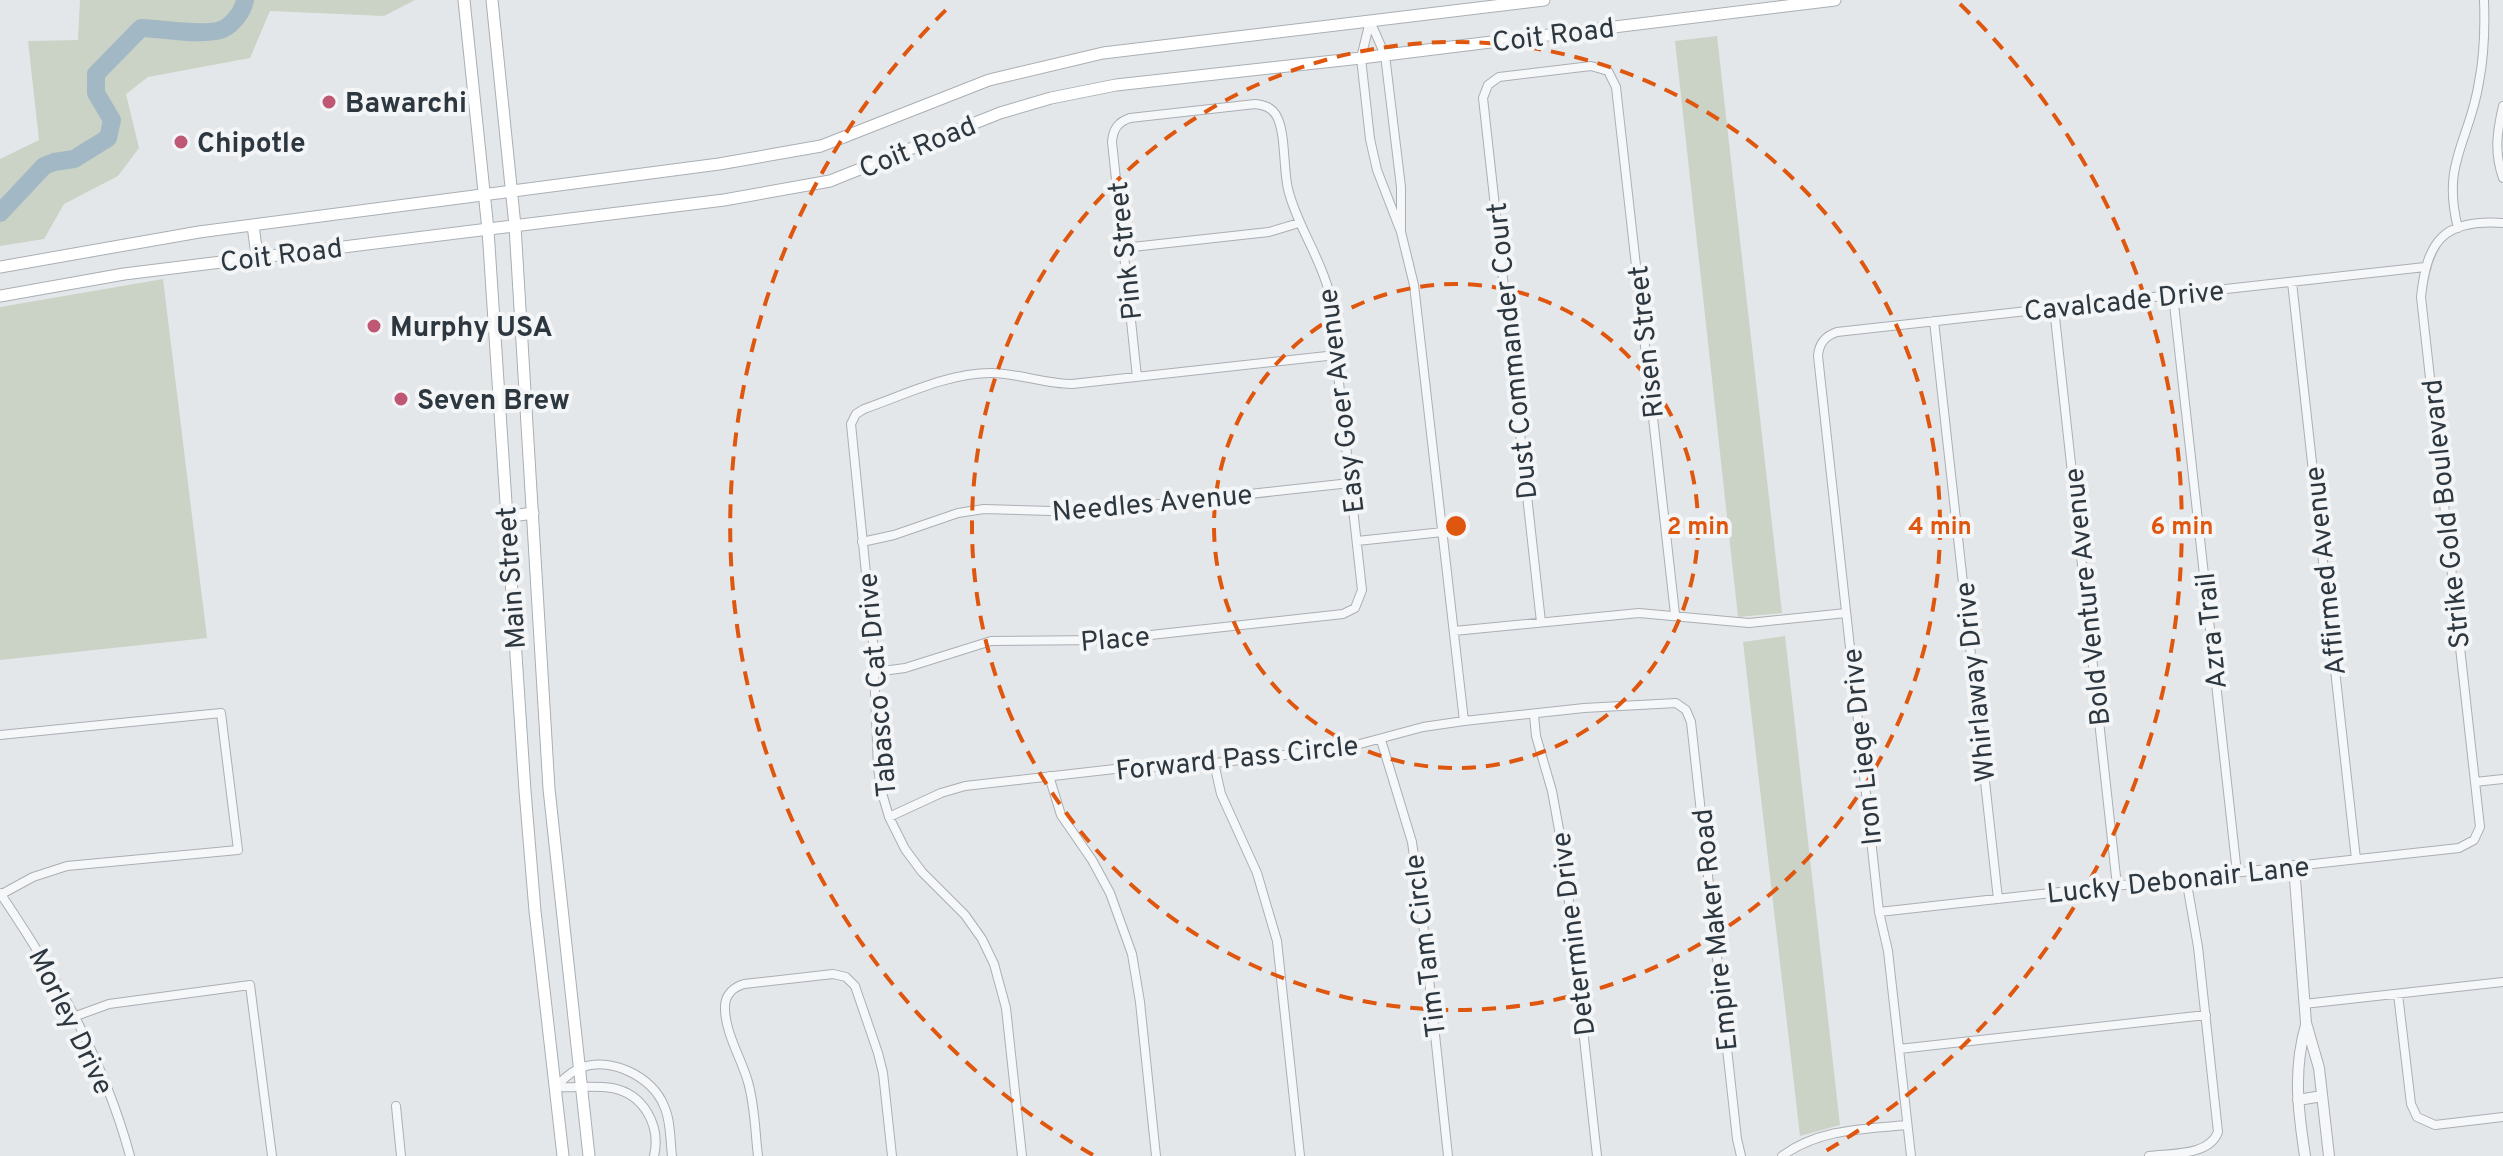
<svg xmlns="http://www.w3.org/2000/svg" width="2503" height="1156" font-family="Overpass,sans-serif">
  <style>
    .green { fill: #cbd3c6 }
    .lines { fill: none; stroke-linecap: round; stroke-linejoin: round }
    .river { stroke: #a3b8c5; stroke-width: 18 }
    .minor-casing { stroke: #a9afb4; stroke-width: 10 }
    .tertiary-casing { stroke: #a9afb4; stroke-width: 12 }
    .secondary-casing { stroke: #a9afb4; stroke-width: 13 }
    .minor { stroke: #f6f7f9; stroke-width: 8 }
    .tertiary { stroke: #f6f7f9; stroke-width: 10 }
    .secondary { stroke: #fff; stroke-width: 11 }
    .ring { fill: none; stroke: #df570f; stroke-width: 4; stroke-dasharray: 14 10 }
    .poi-dot { fill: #bf5875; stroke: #f3f5f7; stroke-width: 3 }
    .labels { text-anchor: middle; stroke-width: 8; stroke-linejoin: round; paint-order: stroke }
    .street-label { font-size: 28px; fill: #2d3740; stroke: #f3f5f7 }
    .poi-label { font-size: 28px; font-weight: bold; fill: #2d3740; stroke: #f3f5f7; text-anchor: start }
    .centre { fill: #df570f; stroke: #f3f5f7; stroke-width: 4 }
    .ring-label { font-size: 24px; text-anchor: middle; font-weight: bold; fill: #df570f; stroke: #f3f5f7; stroke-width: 8; stroke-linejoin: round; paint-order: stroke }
  </style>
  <rect width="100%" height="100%" fill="#e4e7ea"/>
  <path class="green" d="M80,0H415L384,16L270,11L250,58L148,77L126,94L139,148L118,176L64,204L44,239L0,246V159L39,140L28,41L78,40Z
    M1717,36L1782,613L1738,617L1675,41Z
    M163,279L207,638L0,660V307Z
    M1785,636L1840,1125L1800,1136L1743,642Z"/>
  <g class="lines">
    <path class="river" d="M0,213L44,166L54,162L74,159L108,138L112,120L96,93V74L141,28C165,29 194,35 217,31C230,29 243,12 245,0"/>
    <g class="minor-casing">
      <path id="minor" d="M1370,21L1385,55L1401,187V232L1377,170L1370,139L1361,58Z
        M2503,106C2497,132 2494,152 2503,178
        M2458,228C2441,162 2470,141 2479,82C2484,56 2485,26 2484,0
        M1401,232L1414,285L1464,721
        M1123,248L1269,232L1299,223
        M2292,282L2356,859
        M2173,295L2237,873
        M2054,308L2117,886
        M1934,321L1998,899
        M1357,541L1443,532
        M862,542L894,535L958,513L984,509L1087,512L1350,483
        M1541,622L1483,98L1488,85L1499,77L1591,66L1608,71L1616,87L1675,614
        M1454,631L1639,613L1749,623L1846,613
        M875,672L905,668L991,641L1105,640L1343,614L1355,608L1362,590L1329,292C1320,256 1297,226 1288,189C1283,169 1286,131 1276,115C1271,107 1264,105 1255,104L1130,118C1118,122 1113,129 1112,142L1137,377
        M1534,715L1536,736L1552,791L1564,857L1597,1156
        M0,735L221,713L238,850L67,866L33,877L0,895
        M1381,740L1412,842L1422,913L1448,1156
        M1214,763L1221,794L1257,873L1277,941L1300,1156
        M1049,776L1061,815L1092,860L1110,893L1132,954L1140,1002L1156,1156
        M2475,782L2503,779
        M889,817L941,793L965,786L1132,767H1180L1345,748L1423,727L1464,721L1584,708L1676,703L1686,710L1691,722L1737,1139L1741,1156
        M0,893C55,974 104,1060 130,1156
        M1879,912L2459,848L2474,840L2480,827L2421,297C2427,241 2443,219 2503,223
        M2398,994L2411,1104L2417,1117L2435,1125L2503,1117
        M2304,1004L2503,982
        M76,1016L109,1004L250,985L272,1156
        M1899,1049L2206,1015
        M555,1087C562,1081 571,1071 580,1068C611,1056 653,1077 664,1106C671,1121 670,1140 672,1156
        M555,1087C573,1088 595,1085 612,1088C644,1094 661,1126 654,1156
        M396,1106L401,1156
        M758,1156C755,1132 755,1106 748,1082C741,1057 724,1032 725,1005C726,994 734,987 744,984L833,974L846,977L855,986L878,1053L883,1073L892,1156
        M1022,1156L1006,1008L994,964L982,939L965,915L922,872L905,849L889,817L882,793L878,768L873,643L851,424L856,414L864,409C904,395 948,373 991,373C1018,373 1044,384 1072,384L1336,355
        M1782,1156C1819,1129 1863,1129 1907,1125
        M1911,1156L1888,951L1879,912L1818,356C1819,343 1825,336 1837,332L2425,267
        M2149,1156C2172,1153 2209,1156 2218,1132L2198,947L2186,878"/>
    </g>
    <g class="tertiary-casing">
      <path id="tertiary" d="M2294,866L2306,1023L2319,1068L2329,1156
        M2298,1100L2322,1096
        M2305,1156C2298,1110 2293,1070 2306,1025"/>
    </g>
    <g class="secondary-casing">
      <path id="secondary" d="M464,0L488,230L525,791L535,911L563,1156
        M492,0L515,226L549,789L589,1156
        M253,225L257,256
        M0,267L199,232L719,164L821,146L989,80L1103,53L1544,0
        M0,296L124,274L724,200L830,181L1000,113L1051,98L1116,85L1361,58L1835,0
        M505,517L533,513"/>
    </g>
    <use href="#minor" class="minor"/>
    <use href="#tertiary" class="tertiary"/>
    <use href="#secondary" class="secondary"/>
  </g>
  <g class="ring">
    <circle cx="1456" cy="526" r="242"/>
    <circle cx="1456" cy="526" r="484"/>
    <path d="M1093 1155A726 726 0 0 1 952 4M1960 4A726 726 0 0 1 1819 1155"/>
  </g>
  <g class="poi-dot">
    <circle cx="329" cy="102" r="8"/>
    <circle cx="181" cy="142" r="8"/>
    <circle cx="374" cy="326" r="8"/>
    <circle cx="401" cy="399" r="8"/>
  </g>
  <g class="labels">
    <g class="street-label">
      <text transform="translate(1553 34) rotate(-7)" y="10">Coit Road</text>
      <text transform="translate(917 146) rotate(-22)" y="10">Coit Road</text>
      <text transform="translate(1124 251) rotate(-96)" y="10">Pink Street</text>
      <text transform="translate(281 254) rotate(-7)" y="10">Coit Road</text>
      <text transform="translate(2124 300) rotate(-6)" y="10">Cavalcade Drive</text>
      <text transform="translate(1645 342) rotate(-96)" y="10">Risen Street</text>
      <text transform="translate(1511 351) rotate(-96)" y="10">Dust Commander Court</text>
      <text transform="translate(1340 401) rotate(-97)" y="10">Easy Goer Avenue</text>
      <text transform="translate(1152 502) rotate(-5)" y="10">Needles Avenue</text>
      <text transform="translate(2445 514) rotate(-96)" y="10">Strike Gold Boulevard</text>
      <text transform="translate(2324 571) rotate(-96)" y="10">Affirmed Avenue</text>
      <text transform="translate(510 578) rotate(-94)" y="10">Main Street</text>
      <text transform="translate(2086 597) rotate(-96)" y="10">Bold Venture Avenue</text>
      <text transform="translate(2210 631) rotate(-96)" y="10">Azra Trail</text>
      <text transform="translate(1115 638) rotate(-5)" y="10">Place</text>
      <text transform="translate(1974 682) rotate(-96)" y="10">Whirlaway Drive</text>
      <text transform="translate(876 685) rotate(-95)" y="10">Tabasco Cat Drive</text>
      <text transform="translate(1861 747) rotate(-96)" y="10">Iron Liege Drive</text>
      <text transform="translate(1237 757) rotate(-6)" y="10">Forward Pass Circle</text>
      <text transform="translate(2178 879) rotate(-6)" y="10">Lucky Debonair Lane</text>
      <text transform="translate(1714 930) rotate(-96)" y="10">Empire Maker Road</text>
      <text transform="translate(1572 934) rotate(-97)" y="10">Determine Drive</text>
      <text transform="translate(1424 946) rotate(-97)" y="10">Tim Tam Circle</text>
      <text transform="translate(72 1021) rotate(64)" y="10">Morley Drive</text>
    </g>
    <g class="poi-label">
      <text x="345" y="112">Bawarchi</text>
      <text x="197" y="152">Chipotle</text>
      <text x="390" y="336">Murphy USA</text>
      <text x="417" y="409">Seven Brew</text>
    </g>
  </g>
  <circle cx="1456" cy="526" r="12" class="centre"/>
  <g class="ring-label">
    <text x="1698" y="534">2 min</text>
    <text x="1940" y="534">4 min</text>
    <text x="2182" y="534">6 min</text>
  </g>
</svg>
